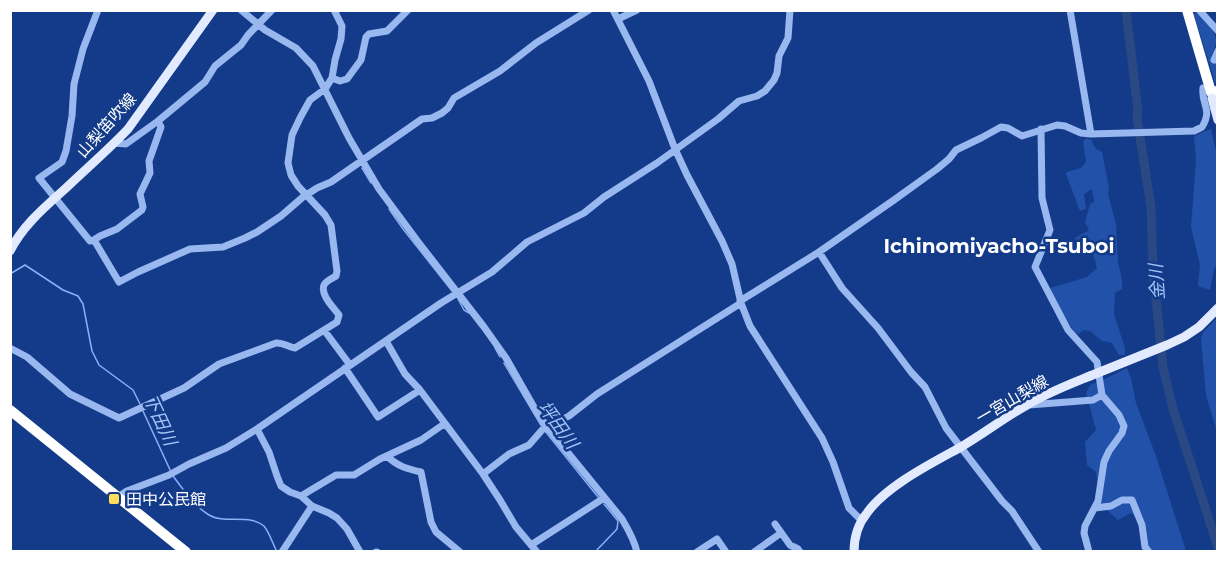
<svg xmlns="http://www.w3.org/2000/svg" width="1228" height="562" font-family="Montserrat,'Noto Sans JP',sans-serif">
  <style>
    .green { fill: #2151a8 }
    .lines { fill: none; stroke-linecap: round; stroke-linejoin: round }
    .stream { stroke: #8ab1f4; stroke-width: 1.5 }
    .river { stroke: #2a4883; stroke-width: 9 }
    .minor { stroke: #99b8f0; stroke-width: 7 }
    .major { stroke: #e2eaff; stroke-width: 9 }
    .highway { stroke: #fff; stroke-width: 10 }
    .major-bridge { stroke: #e2eaff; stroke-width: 9 }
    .poi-dot { fill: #ffde58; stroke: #133b89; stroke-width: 2 }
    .labels { text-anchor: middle; stroke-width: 5; stroke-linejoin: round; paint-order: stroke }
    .street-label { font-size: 16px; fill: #fff; stroke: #133b89 }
    .poi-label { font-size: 16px; fill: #fff; stroke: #133b89; text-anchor: start }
    .water-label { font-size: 18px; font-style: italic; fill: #a4c3f8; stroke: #133b89 }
    .quarter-label { font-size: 20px; font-weight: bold; fill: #fff; stroke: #133b89 }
  </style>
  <rect width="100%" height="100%" fill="#133b89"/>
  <path class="green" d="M1195,13L1198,14C1212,27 1223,37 1211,56L1217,65V83L1215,82L1194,15Z
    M1211,129L1218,160V264L1214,269L1210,290L1198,286L1200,265L1191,227L1196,160L1194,136Z
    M1086,138L1091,140L1096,149L1102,152L1109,187L1108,194L1116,224L1118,262L1122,280V289L1115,293L1114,314L1125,348V355H1119L1112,343L1102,341L1090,331L1083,330L1079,334L1074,332L1054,299L1050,288L1087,277L1097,268L1093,254L1077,246L1075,238L1089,230L1085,222L1090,204L1094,202L1092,189L1084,194L1086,209L1080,211L1066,174L1067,172L1081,168L1086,162L1083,142Z
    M1217,318V432L1206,395L1201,340L1203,332Z
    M1127,368L1131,378L1136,403L1156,456L1186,551H1149L1138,519L1131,513L1118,520L1100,504L1096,472L1087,465L1085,442L1096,430L1086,393L1090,385L1107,378Z"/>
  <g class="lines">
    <path class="stream" d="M362,168L371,183
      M389,209L403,229L452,291
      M10,274L25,265L63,290L78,296L83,304L92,351L99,365L133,390L140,404
      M458,299L464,310L469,313
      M495,348L500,357
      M504,363L542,427
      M143,411L171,472
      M545,431L598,497
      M173,476C183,489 194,506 209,515C224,524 251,514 264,526C269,532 273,544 277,552
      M595,552L617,529L618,521L604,504"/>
    <path class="river" d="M1126,10L1138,111L1137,118L1151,207L1153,269L1163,367L1173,409L1218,547"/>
    <path class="minor" d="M98,10L83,49L74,84L72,116L66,151L62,162L39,178L90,241L94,240L119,282L138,272L190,249L223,247L245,238L257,232L281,216L303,197L317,188L331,182L422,119L432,118L442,113L448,108L454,98L500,71L536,43L589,10
      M241,10L265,30L296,48L313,66L349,138L379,189L419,243L484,327L506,358L535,409L547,427L622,519C628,529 634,539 637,552
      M613,10L649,81L675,149L687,175L722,241L732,264L741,303L750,326L822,438L833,462L849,508L862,521
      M1070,10L1091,134
      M1199,10L1218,31
      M618,19L637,10
      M1214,60L1218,51
      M332,78L340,81L347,79L361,60L366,37L369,34L387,31L408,10
      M1041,129L1042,198L1050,230L1035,267L1068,330L1097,362L1102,395L1119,415L1124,426L1122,433L1109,451L1104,462L1098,501L1085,526L1084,533L1089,552
      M114,143L126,144L158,121L205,82L215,66L241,45L248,35L272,10
      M94,240L100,236L117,229L142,210L143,207L140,194L150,173L149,161L161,127L158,121
      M819,252L842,288L878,328L911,372L925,387L946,428L1002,501L1012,511L1039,552
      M740,301L819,252L894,200L937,169L949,159L956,150L981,138L1001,127L1008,128L1022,136L1057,125L1065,126L1081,133L1091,134L1194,131L1202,127C1213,109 1201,105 1203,88
      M324,330L350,365
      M386,341L405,374L420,390L483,474L500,500L516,527L537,552
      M10,348L27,357L70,394L119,418L184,388L219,364L276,343C282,342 288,347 295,348L337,322L339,315C334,308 320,295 324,285C326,281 333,278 336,276L337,271L331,225L325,215L298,186L291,175L288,163L292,135L300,118L310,100L325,89L332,78L335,60L341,39L342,26L334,10
      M345,368L378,417L420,390
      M1029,405L1093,400L1102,395
      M257,429L269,452L277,476L281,486L290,492L301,496L312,506L329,513L337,518L347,529L360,552
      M387,456C397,466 407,469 421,472L431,522L436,532L460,552
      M483,474L509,454L529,445L542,430L569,416L597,394L741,303
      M301,496L336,475H354L380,459L421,440L444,424
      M118,497L127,491L169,475L189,464L226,448L257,429L441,303L492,272L527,242L584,213L604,197L657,163L718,119L739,101L757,96L765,91L774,80L777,73L779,56L788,38L790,10
      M1095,508L1111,506L1122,500H1132L1142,525L1145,547L1149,552
      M775,524L790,545L798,549L800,552
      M531,545L604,498
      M282,552L312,506
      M376,552H377
      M697,552L717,539L726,552
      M754,552L781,533"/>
    <path class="major" d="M1215,109L1218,120
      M10,251C23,225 45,207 66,188C87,168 108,150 128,129L213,10
      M854,552C854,538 858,524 867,513C886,486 932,463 961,447C983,434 1004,418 1027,405C1047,393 1068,385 1090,376"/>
    <path class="highway" d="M1187,10L1211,92L1218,91
      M10,410L186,552"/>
    <path class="major-bridge" d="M1212,98L1215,109
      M1090,376L1167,345L1184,337L1199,327L1218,308"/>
  </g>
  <rect class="poi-dot" x="108" y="493" width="12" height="12" rx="3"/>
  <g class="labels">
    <g class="street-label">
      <text transform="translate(106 125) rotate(-48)" y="6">山梨笛吹線</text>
      <text transform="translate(1012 399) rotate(-30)" y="6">一宮山梨線</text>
    </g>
    <g class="poi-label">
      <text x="126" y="505">田中公民館</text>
    </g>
    <g class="water-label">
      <text transform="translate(1157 282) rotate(-94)" y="6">金川</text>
      <text transform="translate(160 420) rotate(65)" y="6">下田川</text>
      <text transform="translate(558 425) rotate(54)" y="6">坪田川</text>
    </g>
    <g class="quarter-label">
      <text x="999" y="253">Ichinomiyacho-Tsuboi</text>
    </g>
  </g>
  <rect width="1228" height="562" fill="none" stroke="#ffffff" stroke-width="24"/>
</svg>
